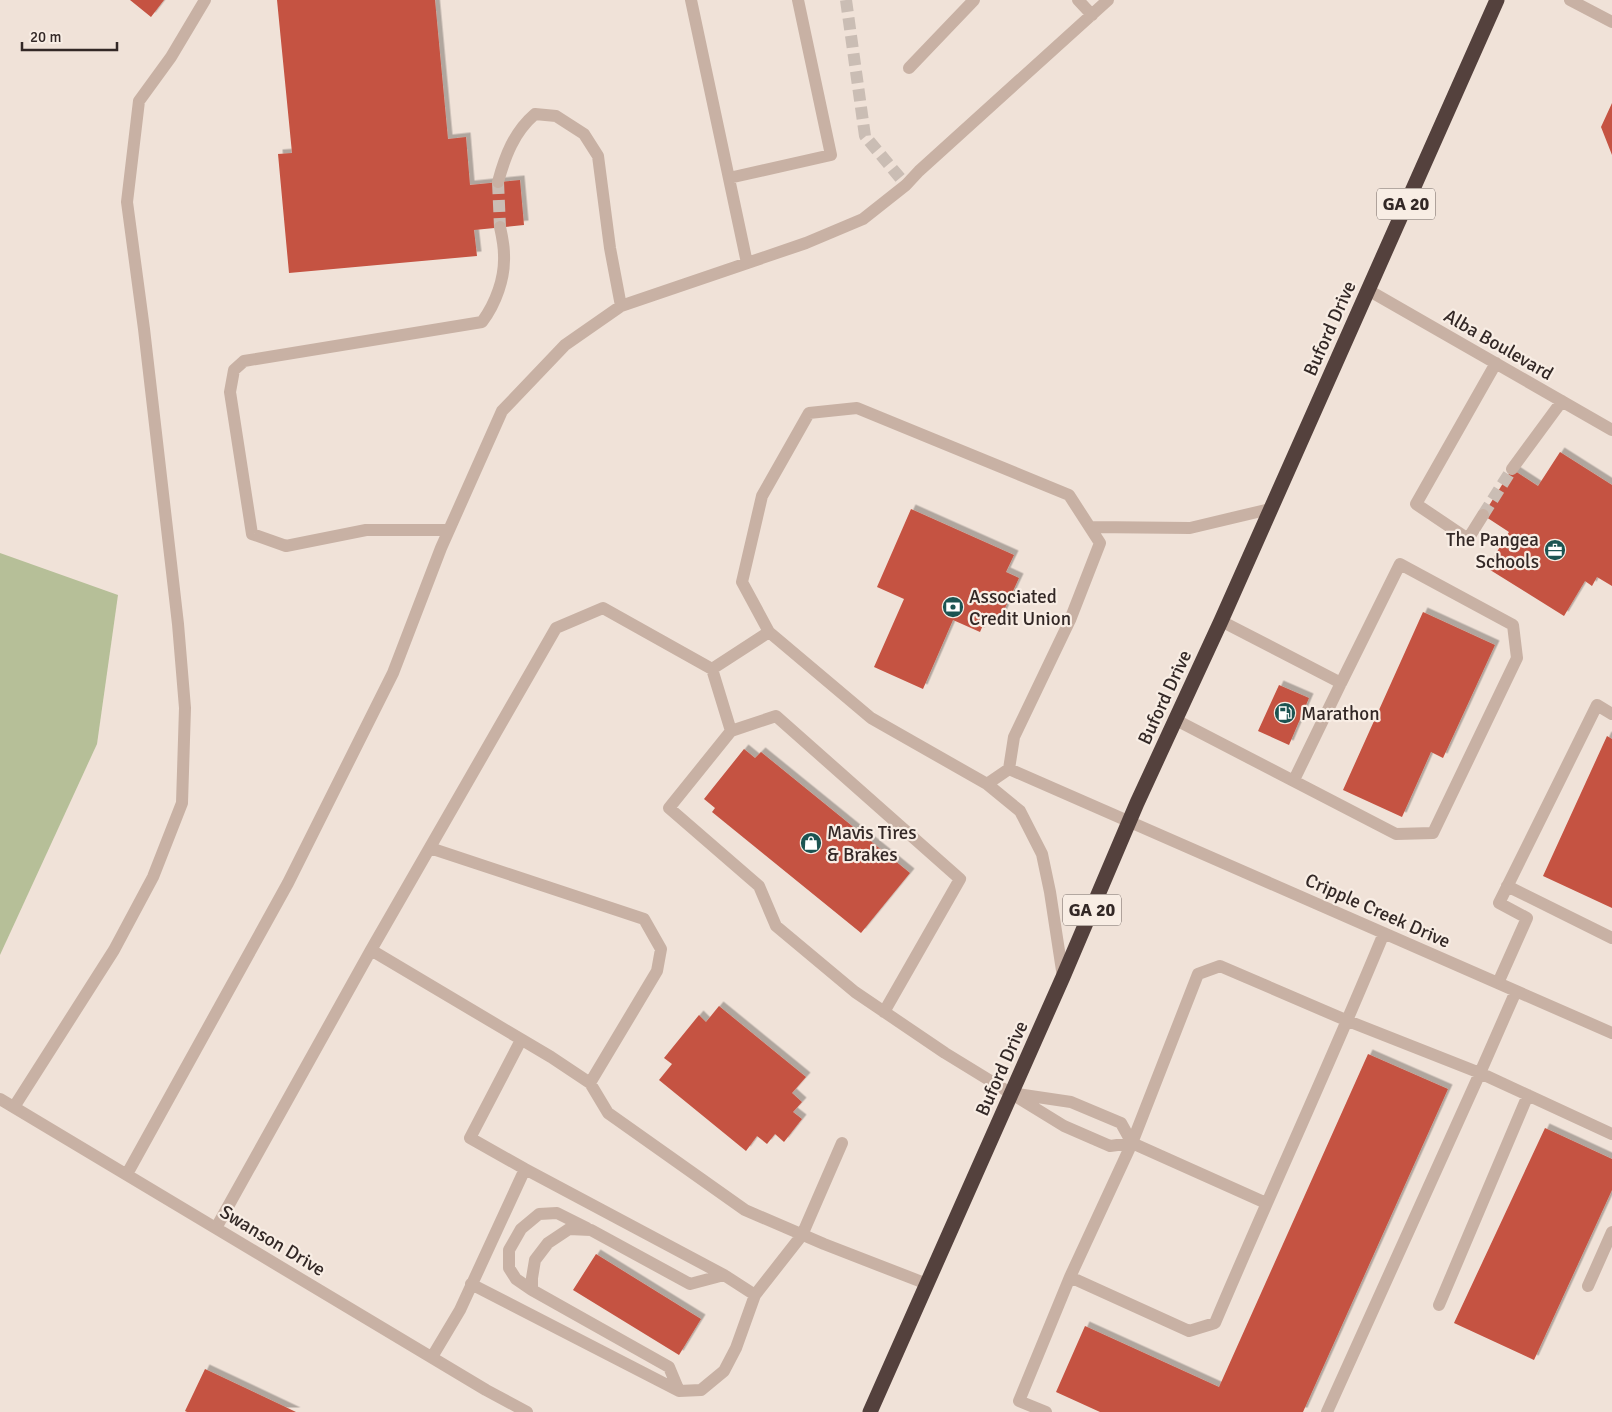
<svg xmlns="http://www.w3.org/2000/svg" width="1612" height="1412" font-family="Signika,sans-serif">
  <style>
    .green { fill: #b6bf98 }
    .building { fill: #c55342; filter: url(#shadow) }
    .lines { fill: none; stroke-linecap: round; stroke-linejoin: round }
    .minor-tunnel { stroke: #cabdb4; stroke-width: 12; stroke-dasharray: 12 6; stroke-linecap: butt }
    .minor { stroke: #c8b1a4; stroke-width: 12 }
    .highway { stroke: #54413d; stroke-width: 15 }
    .labels { text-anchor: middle; stroke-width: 4.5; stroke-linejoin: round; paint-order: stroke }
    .shield { fill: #f8ede4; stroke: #6e635f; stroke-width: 1 }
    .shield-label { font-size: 18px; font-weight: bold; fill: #332826 }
    .street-label { font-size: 19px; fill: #332826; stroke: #f8ede4 }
    .poi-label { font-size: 19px; fill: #332826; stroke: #f8ede4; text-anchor: start }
  </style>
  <defs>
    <filter id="shadow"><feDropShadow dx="4.5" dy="-4.5" stdDeviation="0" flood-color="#0004"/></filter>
  </defs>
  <rect width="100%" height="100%" fill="#f0e2d8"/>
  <path class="green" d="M0,553L118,595L97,744L0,955Z"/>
  <path class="building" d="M130,0H164L151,17Z
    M277,0H435L448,139L466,137L470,185L520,180L524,225L474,230L477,256L289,273L278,154L292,153Z
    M1612,103V155L1601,127Z
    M1560,452L1612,485V586L1597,577L1592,586L1585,581L1564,616L1487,568L1509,532L1483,515L1512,469L1538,486Z
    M911,509L1014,555L1006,572L1019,578L999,621L987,616L980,632L953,620L923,689L874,667L904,599L877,587Z
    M1423,612L1495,645L1443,758L1431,752L1402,817L1343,790Z
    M1279,685L1309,698L1289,745L1258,731Z
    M1607,736L1612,739V908L1543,876Z
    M744,749L755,758L761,752L910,873L861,933L712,812L715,808L704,799Z
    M719,1006L806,1077L792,1093L802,1102L793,1112L802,1119L784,1142L775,1134L767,1144L757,1136L746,1151L659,1080L672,1064L664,1058L699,1015L706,1022Z
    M1368,1054L1448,1089L1303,1412H1100L1056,1392L1085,1326L1219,1387Z
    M1545,1128L1612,1159V1190L1534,1360L1454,1323Z
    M596,1254L701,1319L679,1355L573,1290Z
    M205,1369L296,1412H187L185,1411Z"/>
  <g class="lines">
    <path class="minor-tunnel" d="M846,0L865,136L906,185
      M498,182L500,227
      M1483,515L1512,469"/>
    <path class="minor" d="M691,0L747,263
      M1078,0L1092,15
      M1570,0L1612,22
      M909,68L974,0
      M729,178L831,155L798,0
      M498,182C505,156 514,132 535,114L556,116L584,134L598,156L610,248L621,306
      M1368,290L1612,430
      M857,408L1069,495L1100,543L1070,620L1014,737L1009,769L987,784L871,718L769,632L742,582L762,496L809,413Z
      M1512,469L1562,401
      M1483,515L1468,539L1416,504L1496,363
      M1090,527L1190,528L1270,509
      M449,530H366L286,546L252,534L230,392L234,370L244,361L482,322C496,303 505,278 504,255C504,246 502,236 500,227
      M712,669L731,731
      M1176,720L1396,834L1433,833L1517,658L1513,625L1400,564L1341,683L1221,621
      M1009,769L1612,1033
      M1294,780L1341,683
      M987,784L1020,811L1042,854L1050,892L1063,977
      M430,848L644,919L661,949L657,971L590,1083L608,1113L745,1210L824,1244L927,1284
      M1507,886L1612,938
      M1384,933C1330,1064 1270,1193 1215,1323L1189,1331L1070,1277L1132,1143L1198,974L1220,966L1348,1021L1480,1073L1516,991
      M371,950L551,1057L590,1083
      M1498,983L1527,918L1499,903L1597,705L1612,714
      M884,1012L960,879L776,716L731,731L669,808L759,886L776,926L855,992L945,1053L1064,1126L1110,1146L1132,1143L1266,1203
      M521,1040L470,1138L525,1169L724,1275L755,1295
      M1017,1094L1071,1102L1121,1123L1132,1143
      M0,1099L486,1390L527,1412
      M14,1107L114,950L153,877L182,803L185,708L178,624L144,329L127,202L139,101L171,57L205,0
      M127,1174L288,883L393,673L441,548L502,411L565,345L621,306L806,243L863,219L906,185L919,171L1108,0
      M216,1228L371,950L556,628L603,608L712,669L769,632
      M471,1284L679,1391L701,1390L724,1371L736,1348L755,1295L802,1235L842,1143
      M1588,1286L1612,1232
      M532,1290L516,1279L509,1268V1250L521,1229L539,1214L557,1213L587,1228
      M1439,1305L1528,1095
      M432,1357L460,1310L525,1169
      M679,1391L669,1367L532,1290V1278L535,1260L548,1243L569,1229L591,1230L690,1284L724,1275
      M1046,1412L1019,1401L1070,1277
      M1327,1412L1480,1073L1612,1134"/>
    <path class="highway" d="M870,1412L1063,977L1137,803L1221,621L1497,0"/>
  </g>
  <defs>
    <g id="office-disc" transform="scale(1.125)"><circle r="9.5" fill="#1c5452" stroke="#f8ede4"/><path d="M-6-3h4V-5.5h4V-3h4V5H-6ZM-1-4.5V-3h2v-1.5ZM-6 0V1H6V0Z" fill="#fff"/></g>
    <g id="bank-disc" transform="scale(1.125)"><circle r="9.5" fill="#1c5452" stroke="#f8ede4"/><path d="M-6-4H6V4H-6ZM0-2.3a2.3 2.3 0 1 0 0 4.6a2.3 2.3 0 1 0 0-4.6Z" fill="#fff"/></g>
    <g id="fuel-disc" transform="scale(1.125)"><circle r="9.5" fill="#1c5452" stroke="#f8ede4"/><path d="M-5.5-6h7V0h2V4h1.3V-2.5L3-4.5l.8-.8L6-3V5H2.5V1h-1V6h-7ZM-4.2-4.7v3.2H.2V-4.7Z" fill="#fff"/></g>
    <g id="shop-disc" transform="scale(1.125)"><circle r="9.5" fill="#1c5452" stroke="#f8ede4"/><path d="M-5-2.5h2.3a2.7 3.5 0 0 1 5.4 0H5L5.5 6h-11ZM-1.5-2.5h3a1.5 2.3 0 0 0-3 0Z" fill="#fff"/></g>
  </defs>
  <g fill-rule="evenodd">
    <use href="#office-disc" x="1555" y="550"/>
    <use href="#bank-disc" x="953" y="607"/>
    <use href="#fuel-disc" x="1285" y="713"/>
    <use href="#shop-disc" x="811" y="843"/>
  </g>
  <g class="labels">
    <g class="shield">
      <rect x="1377" y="188.5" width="58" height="31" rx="4"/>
      <rect x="1063" y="894.5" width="58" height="31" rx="4"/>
    </g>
    <g class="shield-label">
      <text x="1406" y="210">GA 20</text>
      <text x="1092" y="916">GA 20</text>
    </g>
    <g class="street-label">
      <text transform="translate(1329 328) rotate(-66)" y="7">Buford Drive</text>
      <text transform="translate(1499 344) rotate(30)" y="7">Alba Boulevard</text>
      <text transform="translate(1164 697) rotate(-65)" y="7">Buford Drive</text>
      <text transform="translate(1378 910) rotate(24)" y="7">Cripple Creek Drive</text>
      <text transform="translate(1001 1068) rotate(-66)" y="7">Buford Drive</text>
      <text transform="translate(273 1240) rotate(31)" y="7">Swanson Drive</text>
    </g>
    <g class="poi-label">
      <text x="1539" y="546" text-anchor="end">The Pangea<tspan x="1539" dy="22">Schools</tspan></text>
      <text x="969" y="603">Associated<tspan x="969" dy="22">Credit Union</tspan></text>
      <text x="1301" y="720">Marathon</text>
      <text x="827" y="839">Mavis Tires<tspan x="827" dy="22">&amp; Brakes</tspan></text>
    </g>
  </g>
  <path d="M22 42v8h95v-8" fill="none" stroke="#332826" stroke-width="2.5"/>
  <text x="30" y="42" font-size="15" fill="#332826" stroke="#f8ede4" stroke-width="4" paint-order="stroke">20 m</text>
</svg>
